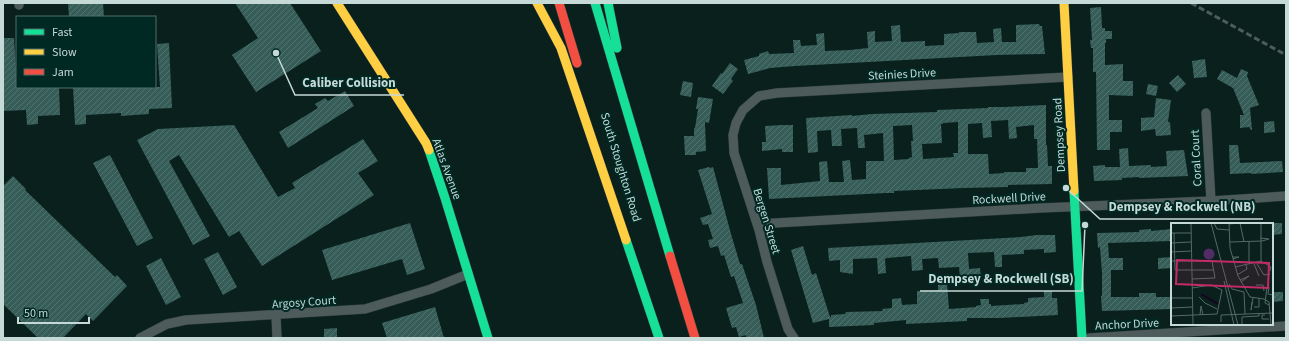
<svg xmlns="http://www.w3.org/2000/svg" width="1289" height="341" font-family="'Source Sans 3',sans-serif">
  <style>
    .building { fill: url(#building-hatch); fill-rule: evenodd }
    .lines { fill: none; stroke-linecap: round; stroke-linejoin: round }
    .street-casing { stroke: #2d3b39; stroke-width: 10 }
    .fast-casing { stroke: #2d3b39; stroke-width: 10 }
    .slow-casing { stroke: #2d3b39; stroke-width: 10 }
    .jam-casing { stroke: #2d3b39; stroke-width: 10 }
    .street { stroke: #4d5c5a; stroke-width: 9 }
    .fast { stroke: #16e098; stroke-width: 9 }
    .slow { stroke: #ffcf43; stroke-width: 9 }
    .jam { stroke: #f24e42; stroke-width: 9 }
    .rail { stroke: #4d5d5b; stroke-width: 3; stroke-dasharray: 6 3; stroke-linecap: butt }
    .labels { text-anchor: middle; stroke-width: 4; stroke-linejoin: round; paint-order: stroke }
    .street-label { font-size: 12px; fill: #c5d9d6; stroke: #002924 }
    .inset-river { fill: none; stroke: #170421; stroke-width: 2 }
    .inset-road { fill: none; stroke: #546a67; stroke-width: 1 }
    .view { fill: #c22b67; fill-opacity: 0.15; stroke: #c22b67; stroke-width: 2 }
    .inset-edge { fill: none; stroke: #c5d9d6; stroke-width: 2 }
    .leader { fill: none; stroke: #c5d9d6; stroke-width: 1.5 }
    .callout-dot { fill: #c5d9d6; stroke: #002924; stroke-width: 1.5 }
    .callout-label { font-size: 13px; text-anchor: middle; font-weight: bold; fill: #c5d9d6; stroke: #002924; stroke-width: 4; stroke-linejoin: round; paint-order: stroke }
  </style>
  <defs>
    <pattern id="building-hatch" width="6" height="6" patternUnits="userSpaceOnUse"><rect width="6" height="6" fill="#365d58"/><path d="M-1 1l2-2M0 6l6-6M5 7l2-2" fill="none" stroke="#52746f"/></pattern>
  </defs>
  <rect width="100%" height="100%" fill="#09201d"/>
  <path class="building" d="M68,3H103L104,17H69Z
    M235,3H290L321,51L256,92L232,55L258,38Z
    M1101,7L1102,28H1105V31H1112V39H1106V43H1105V65L1123,64V81H1133V96L1109,95V120H1122V132H1110V150H1097L1096,72H1093V48H1091L1090,40H1092L1090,8Z
    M1039,24L1040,26H1042L1045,54L997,55L795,66L770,68L748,74L744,60L759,56V54L768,51L769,54L794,53L793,40H800L801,46L817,45L816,34L824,33L825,51L850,50L868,48L867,32L875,31V42L892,41L891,26L900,25L901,42L925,41V46L944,45V34L959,33V32H976L977,43L994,42L993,29L1001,28L1002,42H1016V25Z
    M3,38H14L17,87H59L60,115L38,116V124L27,125L26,110L3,111Z
    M169,43L172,108L149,109V114L121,116V113L86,115V124L75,125L73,87H160L157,44Z
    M1205,59L1207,77L1194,78L1192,61Z
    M730,63L738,69L731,79L733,81L723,94L712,86L721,73L722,74Z
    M1241,69L1248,72L1247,76L1259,105L1250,108L1252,130H1251L1249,127L1240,128V115H1244L1233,88L1217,79L1222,70L1237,78Z
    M1178,75L1186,84L1177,92L1169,83Z
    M683,81L693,83L691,97L680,95Z
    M1148,84L1158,86L1156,96L1146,94Z
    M345,91L354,106L288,148L279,132L318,108L315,104L325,98L328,101Z
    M698,97L713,99L709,123L705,122L706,151L696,152V155H685L684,136H694V128H695L698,109H696Z
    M1156,98L1171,100L1168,122H1170L1171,135L1156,136L1155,129L1141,131V118L1154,117Z
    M1046,105V145H1047L1048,166H1052V184L1008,185V187L964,188L894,191V193H886L769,199L767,168H781V185L820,181L819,162L827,161L829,182H844L842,161L850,160L852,180L866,179V161H884L883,133L864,135L865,148H858L857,128L841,129L842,146H832L831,130L817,131L818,152L808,153L806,118L852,115V116L872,114L937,112V110L988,108V107H1005ZM1008,120L1009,139L1017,138L1016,127L1034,125V139H1037L1038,168H1026V172H1004V173L989,174L988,154H968V124L982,123L983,138L992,137L991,121ZM958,122V153H953L954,157L923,159L922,144L942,143L941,124H943V123ZM912,125L913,141H911L912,157L909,158V159L894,160L893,126Z
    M1274,121L1275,132L1264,133V122Z
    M234,125L278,197L295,188L292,183L363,139L378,161L358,173L374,195L262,266L239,231L229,237L179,155L169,161L210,236L193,245L137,140L158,129Z
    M782,125H793V152H782V149L762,151V142H766L765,126Z
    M1229,145H1238L1240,163L1282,161L1283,172L1251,174V173L1230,174Z
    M1128,148L1129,166L1151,165V167L1167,166L1166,151L1184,150L1188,176L1139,178V177L1122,178V180L1094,181L1093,166L1105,165V167H1120L1119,149Z
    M110,155L153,238L137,246L93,163Z
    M709,167L710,168L713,167L731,234L740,264H742L756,305L764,338H746V335L739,337L736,327L732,328L726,308L743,303L734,276L731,277L724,255L721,256L718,246L710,248L708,240L713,239L708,224L703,225L700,218L712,214L698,170Z
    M13,176L26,189L25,190L115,277L117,275L127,286L93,321L86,314L63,338H38L3,304V186Z
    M410,223L425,269L407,275L402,259L332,280L322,250Z
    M1272,223H1282V234L1272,235Z
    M1151,229V231L1172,229V241L1108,243L1109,258H1123V270H1111V297H1139V293H1156V297H1172V309L1102,311L1101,296H1102V273L1100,247L1098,248L1097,233L1139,232V230Z
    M1037,235H1055L1056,252L1044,253V249L1024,250V254L1002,255V267H995L994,252L968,253L969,269L980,268L981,278H973V277L960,278L959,267L939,268L938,258L922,259L923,270L912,271L911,256L887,258L885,259L886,273L878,274L877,258L853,259V274L840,272V260L829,261L828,248L1021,237Z
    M803,246L812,275L816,273L830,317H831V315L845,314L846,312L883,311L882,309L892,308V299L901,298L902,305L917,304V291L938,290V285L947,284L949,309L976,307V306L981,305L980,299H989V304H991V306L1024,304V303L1028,302V298L1044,297V291H1052V298H1057L1058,315L1000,318H967V321L906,324V320L874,323V325L829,327V319L813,323L791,250Z
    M218,252L237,287L223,295L204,259Z
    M1172,257V268L1158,269V258Z
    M161,258L181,297L166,305L146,266Z
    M1272,292H1283V301L1272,302Z
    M435,307L444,338H387L382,323Z
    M337,328V338H324V329Z"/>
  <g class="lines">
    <g class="street-casing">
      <path id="street" d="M19,3V5
        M1206,113L1211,201
        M757,224L1041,208L1211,201L1286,196
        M276,316L277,338
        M140,338L167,324L186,320L365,309L431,289L468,274
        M794,338L788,329L767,262L759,230L734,153L733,135L736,123L743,110L759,96L777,93L1068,77
        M1089,338L1286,326"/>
    </g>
    <g class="fast-casing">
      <path id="fast" d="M595,3L670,256
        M608,3L617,48
        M429,150L445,198L488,338
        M1074,191L1082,338
        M626,240L659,338"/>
    </g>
    <g class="slow-casing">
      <path id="slow" d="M337,3L426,143L429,150
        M537,3L561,48L626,240
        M1064,3L1074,191"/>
    </g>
    <g class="jam-casing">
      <path id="jam" d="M559,3L577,63
        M670,256L695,338"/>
    </g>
    <use href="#street" class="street"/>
    <use href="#fast" class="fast"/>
    <use href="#slow" class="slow"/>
    <use href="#jam" class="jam"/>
    <path class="rail" d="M1191,3L1286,55"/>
  </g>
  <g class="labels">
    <g class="street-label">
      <text transform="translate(902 74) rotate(-3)" y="4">Steinies Drive</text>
      <text transform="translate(1059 135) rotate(-93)" y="4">Dempsey Road</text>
      <text transform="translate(1196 158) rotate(-93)" y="4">Coral Court</text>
      <text transform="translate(621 167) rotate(73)" y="4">South Stoughton Road</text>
      <text transform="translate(447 169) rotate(70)" y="4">Atlas Avenue</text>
      <text transform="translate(1009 198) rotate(-3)" y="4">Rockwell Drive</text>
      <text transform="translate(767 221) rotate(73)" y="4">Bergen Street</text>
      <text transform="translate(304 302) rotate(-4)" y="4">Argosy Court</text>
      <text transform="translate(1127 324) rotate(-3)" y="4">Anchor Drive</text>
    </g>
  </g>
  <g transform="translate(1171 223)">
    <rect width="102" height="102" fill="#09201d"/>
    <path d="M32.5 31a5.5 5.5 0 1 1 11 0a5.5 5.5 0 1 1-11 0Z" fill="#532c65"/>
    <path class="inset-river" d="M30,71L47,81"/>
    <path class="inset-road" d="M4,0H20M20,0L22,102M40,0L67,102M43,0L46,6L58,7M58,0L59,25L67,53L79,74L93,76L98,79L100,102M58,1L69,0L73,19M0,10H20M3,10L4,47H43M89,15L98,16L91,18M78,18V41M59,19L91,18M0,20L20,19M0,29L20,28M61,34H68L62,36M0,38H41L44,55L21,56M90,38L100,44L99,48M83,41L88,53M86,41L93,52L99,51M64,44L90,38V0M66,52L76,46L75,42M69,57L78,53L70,59M53,58L63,102M58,61L61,66L73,69L74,91M85,62H92L93,68M96,64L94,80L98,82M98,64L97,71L102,72M0,75H21M32,78L28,74L34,80L46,86M81,79L80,87L82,75M83,84H88V75M0,85L21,84M29,92L30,83L32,92M94,92H91V96H98M0,93L46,91L51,67L40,62L21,65M50,99V92L102,90M71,102V94L88,93V91"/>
    <path class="view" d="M6,37L98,40L97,65L5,61Z"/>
    <rect width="102" height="102" class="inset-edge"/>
  </g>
  <path class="leader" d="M276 53L295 95H404M1066 188L1100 219H1263M1085 225L1082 291H920"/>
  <g class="callout-dot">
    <circle cx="276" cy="53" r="4"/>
    <circle cx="1066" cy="188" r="4"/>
    <circle cx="1085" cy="225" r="4"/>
  </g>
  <g class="callout-label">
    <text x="349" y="87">Caliber Collision</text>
    <text x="1182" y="211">Dempsey &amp; Rockwell (NB)</text>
    <text x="1001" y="283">Dempsey &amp; Rockwell (SB)</text>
  </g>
  <rect width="1289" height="341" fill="none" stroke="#c5d9d6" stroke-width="8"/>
  <rect x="16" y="16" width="140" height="72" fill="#002924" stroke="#4f6f6b"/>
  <rect x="24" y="29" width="20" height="6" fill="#16e098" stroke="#4f6f6b"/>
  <text x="52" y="36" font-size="12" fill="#c5d9d6">Fast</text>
  <rect x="24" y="49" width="20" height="6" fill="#ffcf43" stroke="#4f6f6b"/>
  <text x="52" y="56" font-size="12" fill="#c5d9d6">Slow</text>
  <rect x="24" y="69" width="20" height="6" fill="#f24e42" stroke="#4f6f6b"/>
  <text x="52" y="76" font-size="12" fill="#c5d9d6">Jam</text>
  <path d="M18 317v6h71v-6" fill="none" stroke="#c5d9d6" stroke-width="2"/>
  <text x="24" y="317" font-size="12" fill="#c5d9d6" stroke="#002924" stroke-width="3" paint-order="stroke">50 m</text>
</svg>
